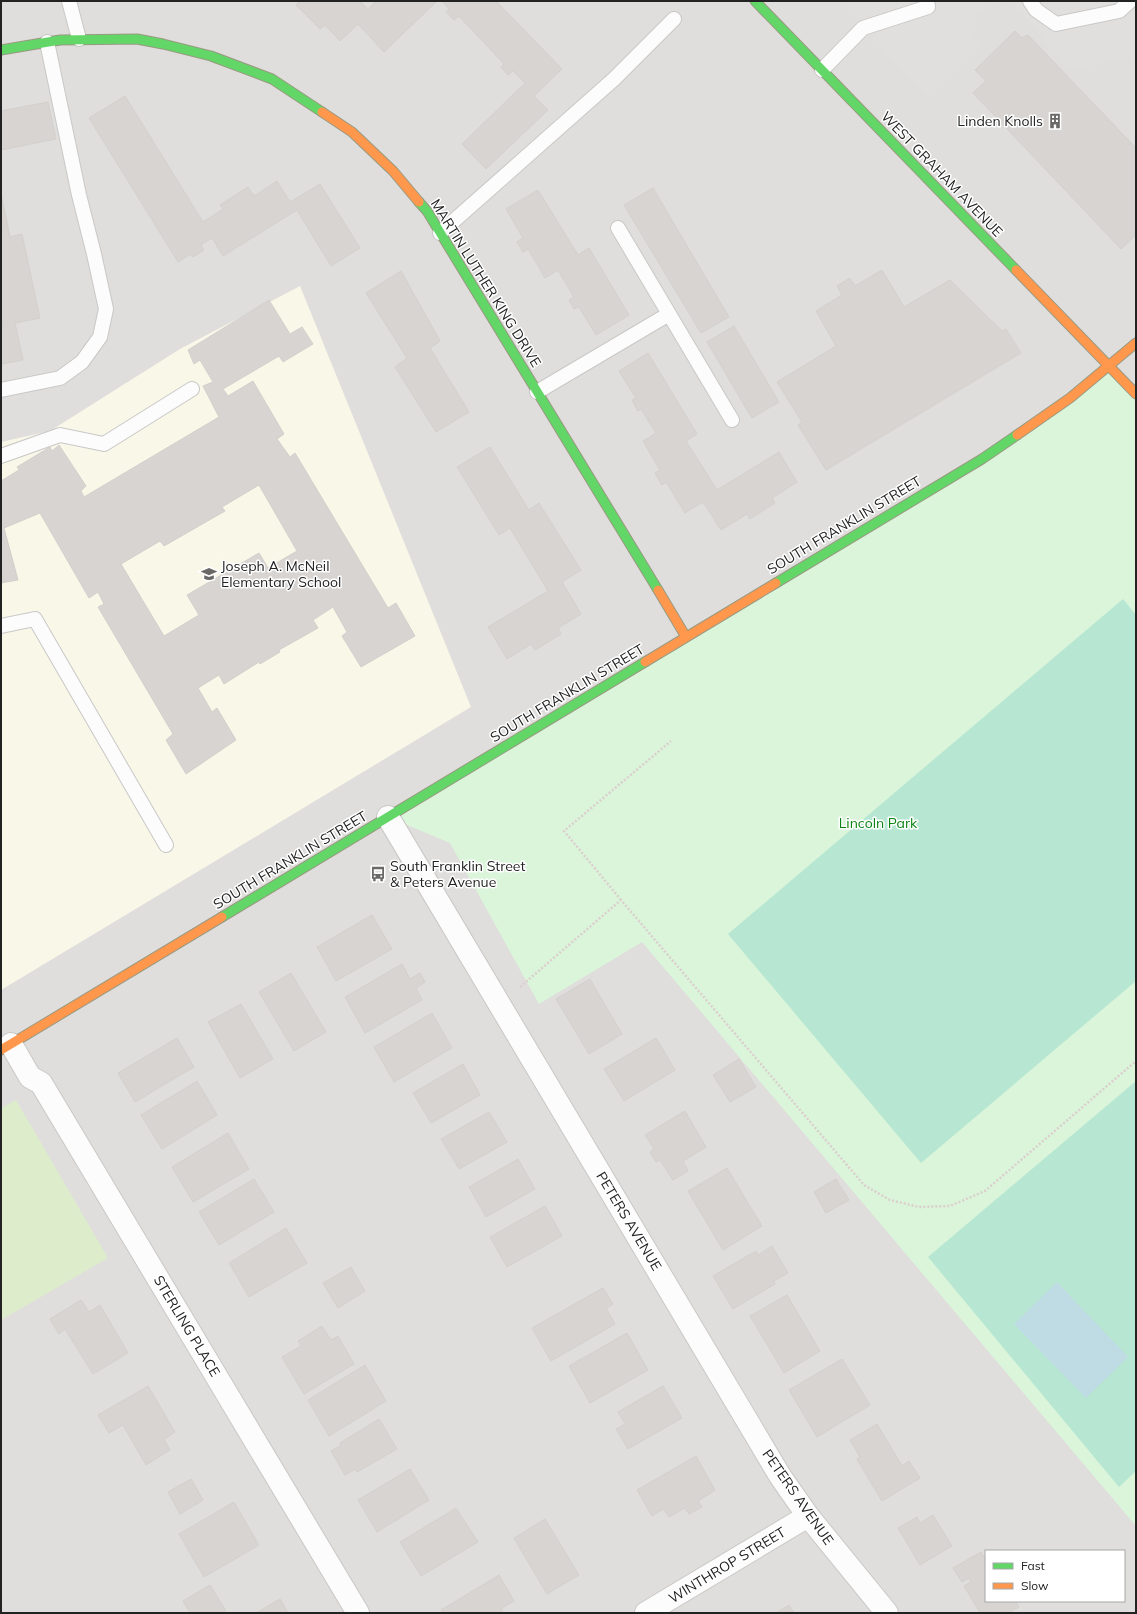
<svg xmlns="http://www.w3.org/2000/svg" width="1137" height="1614" font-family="Mulish,sans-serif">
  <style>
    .residential { fill: #dfdedc; fill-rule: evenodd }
    .education { fill: #f8f7e8 }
    .grass { fill: #ddeccb }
    .park { fill: #daf5da }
    .pitch { fill: #b7e6d2 }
    .parking { fill: #e0dfde }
    .water { fill: #bfdbe3 }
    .building { fill: #d7d4d2; stroke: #d3d0cc; fill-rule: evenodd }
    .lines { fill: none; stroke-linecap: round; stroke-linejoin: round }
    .lane-casing { stroke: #c9c8c7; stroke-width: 16 }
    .street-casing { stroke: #c9c8c7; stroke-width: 24 }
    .fast-casing { stroke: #999a82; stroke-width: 11 }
    .slow-casing { stroke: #999a82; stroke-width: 11 }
    .path { stroke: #dccecd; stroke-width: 2.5; stroke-dasharray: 2 2; stroke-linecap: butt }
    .lane { stroke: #fdfcfc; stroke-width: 14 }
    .street { stroke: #fdfcfc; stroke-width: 22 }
    .fast { stroke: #63d668; stroke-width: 9 }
    .slow { stroke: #ff974d; stroke-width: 9 }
    .labels { text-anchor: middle; stroke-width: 3; stroke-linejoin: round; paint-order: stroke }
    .poi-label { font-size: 14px; fill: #222; stroke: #fff; text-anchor: start }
    .street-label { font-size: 14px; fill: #222; stroke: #fff }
    .park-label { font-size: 14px; fill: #0c8416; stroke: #fff }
  </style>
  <rect width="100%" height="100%" fill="#f0eeeb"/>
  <path class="residential" d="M1,1H1136V1613H1ZM986,1551H1124V1601H986Z"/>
  <path class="education" d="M300,286L471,707L1,990V442L50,431L180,349Z"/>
  <path class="grass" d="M16,1100L108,1258L1,1320V1108Z"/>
  <path class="park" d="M1109,366L1136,394V1526L642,942L539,1004L450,843L388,817L982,459Z"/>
  <path class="pitch" d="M1123,599L1136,615V981L921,1163L728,934Z
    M1136,1081V1471L1119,1487L928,1257Z"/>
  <path class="parking" d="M839,1H997L965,22L980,46L928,98Z
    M1012,1H1136V58L1069,69Z"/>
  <path class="water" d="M1057,1282L1128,1357L1086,1398L1014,1324Z"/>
  <path class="building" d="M300,1H360L368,9L376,1H437L384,52L358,24L340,41L325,25L320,29L296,5Z
    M442,1H496L562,69L534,96L548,110L486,169L462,144L525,83L513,71L508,75L501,67L504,64L459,16L454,20L446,12L449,9Z
    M1015,31L1022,38L1028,35L1136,148V235L1121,249L973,93L986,81L975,70Z
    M125,96L203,222L223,209L220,205L248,187L254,196L277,181L290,202L320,184L360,248L331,266L297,210L223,256L212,238L201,245L204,250L193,257L191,254L178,262L89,118Z
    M48,102L56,139L1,150V111Z
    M653,188L729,317L701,333L624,205Z
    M538,190L578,255L589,248L629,315L596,335L579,307L574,309L569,300L574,297L558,270L545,278L528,249L523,252L517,242L523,238L506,209Z
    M1,194L10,237L22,234L40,318L15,323L23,360L1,364V327H3L1,318Z
    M882,270L904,307L950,280L1002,331L1006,329L1021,353L826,470L798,425L802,422L777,382L836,346L816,311L842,295L837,286L850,278L855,286Z
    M401,271L440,341L430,348L469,412L436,432L395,367L407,358L366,293Z
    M269,300L290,334L302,327L313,344L283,362L279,356L223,389L228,396L253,381L284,434L277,439L290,457L295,453L388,608L396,603L415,636L361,667L342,636L347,632L333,607L313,620L318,628L279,650L280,652L260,664L259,662L224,684L219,675L198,688L212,712L217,708L236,740L186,774L166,740L173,734L98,607L104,604L98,592L89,598L40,513L4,528L18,580L1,583V481L19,470L17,467L50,447L52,451L59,445L86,486L81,491L84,497L219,417L203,386L213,382L200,360L194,364L188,350ZM259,485L297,551L268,568L259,553L187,595L199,615L164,636L121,564L160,541L164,546L225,511L222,507Z
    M734,326L779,402L752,418L707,342Z
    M648,353L697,434L686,441L717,490L779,452L797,482L772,498L775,503L750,519L747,514L721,530L703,502L685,513L666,482L662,485L655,473L660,470L643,441L656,433L641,409L638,411L632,400L636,398L619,371Z
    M490,447L529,510L539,503L581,570L562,582L581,614L558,628L561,634L535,650L531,644L507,659L488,627L548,591L510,528L499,535L457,467Z
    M372,915L392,949L336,981L317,947Z
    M402,964L410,979L420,973L425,982L416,988L422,1000L365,1033L345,997Z
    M291,973L326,1032L294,1051L259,992Z
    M590,979L622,1034L589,1054L556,999Z
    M241,1004L273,1059L240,1078L208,1022Z
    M432,1013L452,1048L394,1082L374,1047Z
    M177,1038L194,1067L135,1102L118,1073Z
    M656,1038L675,1070L624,1101L604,1069Z
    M739,1059L756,1087L730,1102L713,1075Z
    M463,1064L480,1095L431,1123L413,1093Z
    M197,1081L217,1115L162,1149L141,1115Z
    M685,1111L706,1147L683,1161L688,1171L673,1180L660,1160L656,1162L650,1152L654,1149L645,1135Z
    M489,1112L507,1142L459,1169L441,1139Z
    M228,1133L249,1169L193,1202L172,1167Z
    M518,1159L535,1189L486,1217L469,1187Z
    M727,1168L762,1226L723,1250L688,1191Z
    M254,1179L274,1212L219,1245L199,1212Z
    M836,1179L849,1200L826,1213L814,1192Z
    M545,1206L562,1236L507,1267L490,1237Z
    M286,1228L307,1263L249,1297L229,1263Z
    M772,1246L788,1273L774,1281L775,1284L733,1309L713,1276L756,1251L758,1255Z
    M351,1267L365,1291L338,1308L323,1283Z
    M603,1288L613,1304L606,1308L615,1324L551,1361L532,1328Z
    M787,1295L820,1351L784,1373L750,1316Z
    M81,1300L89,1312L100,1305L128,1353L93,1374L65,1329L59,1334L50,1319Z
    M322,1326L331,1340L338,1336L354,1364L304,1394L282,1357L301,1346L298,1341Z
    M627,1333L648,1370L590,1403L569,1366Z
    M842,1359L870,1405L817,1437L789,1390Z
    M365,1365L386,1401L329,1436L308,1400Z
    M148,1386L175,1432L164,1439L170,1450L146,1465L123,1425L109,1433L98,1415Z
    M663,1386L682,1418L628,1449L616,1429L625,1424L618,1412Z
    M379,1419L397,1449L357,1472L355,1469L345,1475L331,1451L341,1445L340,1443Z
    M877,1424L902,1466L909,1461L920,1478L882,1501L857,1459L860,1457L850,1440Z
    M696,1456L715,1490L698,1501L702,1507L689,1514L685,1508L669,1517L663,1509L652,1516L637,1490Z
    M410,1469L429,1500L377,1532L358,1500Z
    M191,1479L203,1500L180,1514L168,1492Z
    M234,1502L259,1545L204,1577L179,1534Z
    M456,1508L478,1542L421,1576L400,1542Z
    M933,1515L952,1546L920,1565L898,1528L917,1517L920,1523Z
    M545,1519L579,1575L547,1594L514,1538Z
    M981,1552L986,1561V1568L983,1570L986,1573V1601H1015L1019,1607L1008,1613H980L964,1586L971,1582L969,1578L962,1582L953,1568Z
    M499,1575L514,1601L501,1609L504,1613H443L441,1610Z
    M210,1585L226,1611L223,1613H190L183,1601Z
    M280,1599L288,1613H256Z
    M789,1605L794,1613H776Z"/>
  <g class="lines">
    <g class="lane-casing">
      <path id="lane" d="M69,1L79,39
        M1030,1L1036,10L1056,24L1119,11L1130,1
        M822,70L863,28L928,7L927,1
        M618,228L732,420
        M440,233L614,79L674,19
        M1,390L60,378L82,362L100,337L106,309L94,254L79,195L47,42
        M537,392L669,314
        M1,456L60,435L104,444L192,389
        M1,626L35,619L166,845"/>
    </g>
    <g class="street-casing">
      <path id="street" d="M388,817L780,1476L808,1516L887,1613
        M11,1044L30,1077L41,1083L358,1613
        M646,1613L808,1516"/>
    </g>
    <g class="fast-casing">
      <path id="fast" d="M755,1L1016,270
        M1,50L60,40L137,39L163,44L211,56L272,79L322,112
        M419,202L427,211L658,590
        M776,583L982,459L1017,435
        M222,917L645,662"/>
    </g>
    <g class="slow-casing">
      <path id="slow" d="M322,112L352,132L393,171L419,202
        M1016,270L1136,394
        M1017,435L1070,398L1136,343
        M658,590L686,637
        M645,662L776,583
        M1,1050L222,917"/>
    </g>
    <path class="path" d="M621,900L564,831L671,741
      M520,987L621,900L864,1185L890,1200L919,1207L950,1206L985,1191L1136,1061"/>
    <use href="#lane" class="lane"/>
    <use href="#street" class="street"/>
    <use href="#fast" class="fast"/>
    <use href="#slow" class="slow"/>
  </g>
  <defs>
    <g id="building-bare" transform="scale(1.2)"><path d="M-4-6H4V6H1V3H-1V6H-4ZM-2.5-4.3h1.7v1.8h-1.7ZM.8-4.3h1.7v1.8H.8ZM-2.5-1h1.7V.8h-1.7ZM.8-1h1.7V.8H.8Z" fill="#6a6968" stroke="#fff" stroke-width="2.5" paint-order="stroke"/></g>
    <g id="school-bare" transform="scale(1.2)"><path d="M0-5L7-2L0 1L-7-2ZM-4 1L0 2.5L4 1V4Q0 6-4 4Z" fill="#6a6968" stroke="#fff" stroke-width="2.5" paint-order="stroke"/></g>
    <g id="bus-bare" transform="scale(1.2)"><path d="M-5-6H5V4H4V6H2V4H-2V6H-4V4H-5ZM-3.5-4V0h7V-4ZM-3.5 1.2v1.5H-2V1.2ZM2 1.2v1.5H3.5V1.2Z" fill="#6a6968" stroke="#fff" stroke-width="2.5" paint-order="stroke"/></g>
  </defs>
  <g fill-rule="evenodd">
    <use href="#building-bare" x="1055" y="121"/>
    <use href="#school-bare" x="209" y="574"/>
    <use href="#bus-bare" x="378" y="874"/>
  </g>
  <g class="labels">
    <g class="poi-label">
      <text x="1043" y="126" text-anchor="end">Linden Knolls</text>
      <text x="221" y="571">Joseph A. McNeil<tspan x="221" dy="16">Elementary School</tspan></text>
      <text x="390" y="871">South Franklin Street<tspan x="390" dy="16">&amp; Peters Avenue</tspan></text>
    </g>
    <g class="street-label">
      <text transform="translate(942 174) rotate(46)" y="5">WEST GRAHAM AVENUE</text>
      <text transform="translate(486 283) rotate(58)" y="5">MARTIN LUTHER KING DRIVE</text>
      <text transform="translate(844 525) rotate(-31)" y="5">SOUTH FRANKLIN STREET</text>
      <text transform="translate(567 693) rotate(-31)" y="5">SOUTH FRANKLIN STREET</text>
      <text transform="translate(290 860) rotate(-31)" y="5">SOUTH FRANKLIN STREET</text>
      <text transform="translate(629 1221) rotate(59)" y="5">PETERS AVENUE</text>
      <text transform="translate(187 1326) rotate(59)" y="5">STERLING PLACE</text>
      <text transform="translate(798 1497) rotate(55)" y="5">PETERS AVENUE</text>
      <text transform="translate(727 1565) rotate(-31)" y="5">WINTHROP STREET</text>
    </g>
    <g class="park-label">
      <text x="878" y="828">Lincoln Park</text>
    </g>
  </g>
  <rect width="1137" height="1614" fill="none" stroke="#222222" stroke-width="4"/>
  <rect x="985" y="1550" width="140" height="52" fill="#ffffff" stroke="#a7a7a7"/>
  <rect x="993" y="1563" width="20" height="6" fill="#63d668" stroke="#a7a7a7"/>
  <text x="1021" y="1570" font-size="12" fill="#222222">Fast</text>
  <rect x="993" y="1583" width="20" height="6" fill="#ff974d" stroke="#a7a7a7"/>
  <text x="1021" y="1590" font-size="12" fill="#222222">Slow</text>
</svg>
